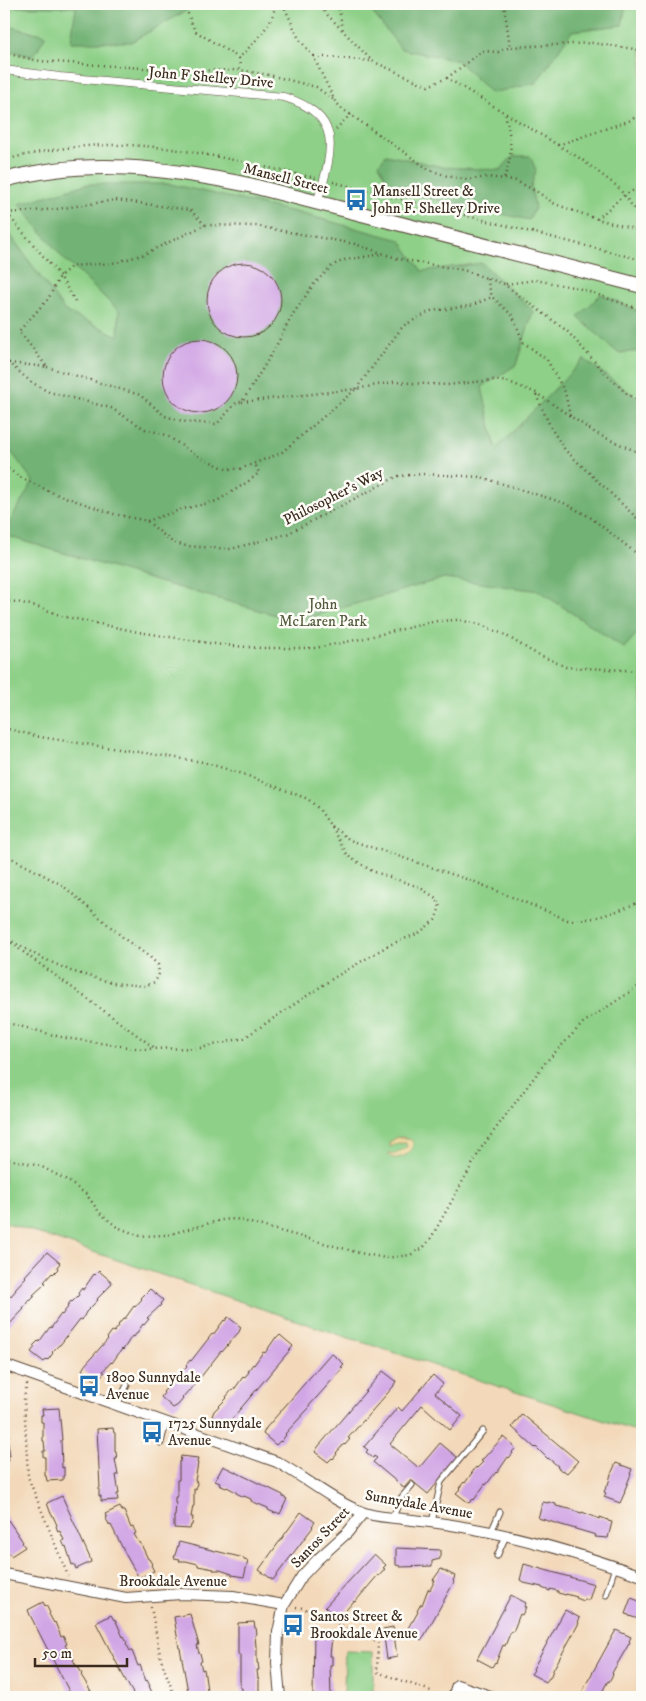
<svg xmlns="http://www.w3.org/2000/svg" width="646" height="1701" font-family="'IM FELL DW Pica',serif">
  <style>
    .green { fill: #8ed088; stroke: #647d53 }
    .forest { fill: #72b274; stroke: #566e49 }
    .sand { fill: #eeda9e; stroke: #94825e }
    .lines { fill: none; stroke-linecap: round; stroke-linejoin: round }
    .stream { stroke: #62b8df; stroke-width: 4 }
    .building { fill: #d1a6e5 }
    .service-casing { stroke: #574435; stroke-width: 7 }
    .pedestrian-casing { stroke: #574435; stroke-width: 9 }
    .minor-casing { stroke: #574435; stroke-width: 12 }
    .tertiary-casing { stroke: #574435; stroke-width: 16 }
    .path { stroke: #574435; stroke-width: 2.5; stroke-dasharray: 1 4; stroke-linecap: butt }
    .service { stroke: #fff; stroke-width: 5 }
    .pedestrian { stroke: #fff; stroke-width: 8 }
    .minor { stroke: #fff; stroke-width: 10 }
    .tertiary { stroke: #fff; stroke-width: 14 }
    .labels { text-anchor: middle; stroke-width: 5; stroke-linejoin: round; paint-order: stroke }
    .street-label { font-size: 15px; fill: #3b2a1e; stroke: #fdfcf7 }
    .poi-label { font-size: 15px; fill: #3b2a1e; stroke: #fdfcf7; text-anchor: start }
    .park-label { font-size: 15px; fill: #545c3e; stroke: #fdfcf7 }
  </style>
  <rect width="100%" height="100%" fill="#fdfcf7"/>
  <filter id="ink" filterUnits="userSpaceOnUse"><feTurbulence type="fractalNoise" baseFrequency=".02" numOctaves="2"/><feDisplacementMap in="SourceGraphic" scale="10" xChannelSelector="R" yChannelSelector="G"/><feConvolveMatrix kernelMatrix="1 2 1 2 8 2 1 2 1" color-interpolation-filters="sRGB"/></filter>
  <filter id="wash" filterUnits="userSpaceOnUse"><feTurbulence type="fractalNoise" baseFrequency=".0096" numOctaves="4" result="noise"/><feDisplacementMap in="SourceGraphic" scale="20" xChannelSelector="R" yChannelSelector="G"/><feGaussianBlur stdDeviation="1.12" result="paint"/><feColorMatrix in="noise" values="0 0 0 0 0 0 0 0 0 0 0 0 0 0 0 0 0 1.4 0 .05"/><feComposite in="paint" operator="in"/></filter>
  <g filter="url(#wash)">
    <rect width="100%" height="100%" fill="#f3d9ba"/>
    <path class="green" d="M4,4H642V1433L337,1334L4,1222Z
      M345,1651L373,1652V1697H344Z"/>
    <path class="forest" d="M4,4H198L131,42H71L76,7H11V27L46,35L33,57L4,49Z
      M366,4H626L622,25L572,31L536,83L491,93L458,61L401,49Z
      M386,155L444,167L500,170L513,156H530L536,170L531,187L535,208L529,220L406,193L388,184L379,164Z
      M87,184H170L295,212L400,240L422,271L482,263L533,311L516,365L482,387L496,449L584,359L642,402V628L624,648L539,591L444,578L297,621L159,582L4,535V532L33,481L4,442V226L65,311L118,336L119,311L62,257L19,204Z
      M601,294L642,313V351L618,353L578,317Z"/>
    <path class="sand" d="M401,1137L411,1140L413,1142C414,1153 403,1158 393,1158L389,1155V1153L396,1154L407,1147L406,1143H398L390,1147V1142L396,1138Z"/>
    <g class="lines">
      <path class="stream" d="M379,6L389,4"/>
    </g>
    <g id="blocks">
      <path class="building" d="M207 300a37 37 0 1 1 74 0a37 37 0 1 1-74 0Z
        M163 376a37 37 0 1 1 74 0a37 37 0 1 1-74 0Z
        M47,1252L60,1263L57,1267L58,1269L53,1274L52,1273L44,1282L46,1283L33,1295L35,1296L30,1301L29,1300L23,1308L24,1309L4,1330V1302L9,1295L11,1296L16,1290L15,1289L26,1277L25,1276Z
        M99,1271L112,1282L110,1286L97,1299L98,1300L86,1312L82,1320L80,1319L60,1345H59L52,1352L53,1353L48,1360L47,1359L44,1362L31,1352L35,1347L33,1346L38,1341L39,1342L50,1327L51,1328L61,1314L62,1315L68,1307L67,1306L71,1301L72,1302L79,1295L78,1293L82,1288L83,1290L94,1274L95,1275Z
        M150,1289L163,1300L160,1304L161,1305L147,1318L149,1319L144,1325L143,1324L134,1337L132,1336L123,1350L122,1349L112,1363L111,1362L103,1371L105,1372L100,1377L99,1376L95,1380L82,1370L85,1365L108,1339L107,1338L112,1331L114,1332L119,1326L118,1325L123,1319L124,1320L134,1306L135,1307L142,1299L141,1298Z
        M228,1317L241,1327L239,1332L227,1345H228L222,1352L221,1351L200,1378L199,1377L190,1391L189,1390L182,1398L183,1399L178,1405L173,1408L161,1397L164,1393L163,1392L187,1366L186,1365L190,1360L191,1361L212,1334L213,1335L224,1320L225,1321Z
        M280,1335L293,1346L290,1350L225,1427L212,1416L214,1411L227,1398L226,1397L232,1390L233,1391L243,1377L244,1378L249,1372L248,1371L253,1364L254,1365L263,1352L265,1353L276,1337L277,1338Z
        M331,1353L344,1364L341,1367L343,1368L308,1407L309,1408L285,1434L286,1435L281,1442L280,1441L276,1445L263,1434L266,1428Z
        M383,1371L396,1381L393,1387L348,1438L350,1439L345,1445L344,1444L336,1453L337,1454L333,1459L332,1458L328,1462L315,1452L318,1447Z
        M433,1375L443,1384L435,1393L462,1416L450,1430L422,1405L390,1444L419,1468L440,1443L458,1458L428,1494L411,1480L404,1488L373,1462L377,1458L374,1456L373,1458L366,1452L368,1450L364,1447L398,1407L402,1411Z
        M4,1407H5L6,1414H7V1431H8L9,1437H7L10,1456H8L9,1461L4,1462Z
        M59,1408L62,1440H61L62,1468L64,1467V1476H63V1480L47,1481L46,1476H45V1457H43V1451H45L44,1441H43V1422H41V1415H43L42,1409Z
        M522,1414L578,1461L567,1473L563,1470L562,1471L557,1467L558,1466L548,1458V1459L536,1447L535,1448L512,1427Z
        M113,1428L114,1433H115V1452H116L117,1459H115L118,1475H116L119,1494H117L118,1500L101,1501V1496H99V1488H100L97,1429Z
        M503,1437L516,1448L512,1452L513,1453L509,1458L508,1457L497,1473L496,1472L486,1485L485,1484L474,1500L473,1499L469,1503L456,1493L460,1489L459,1488L464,1482L465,1483L476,1467L477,1468L483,1462L481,1461Z
        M181,1456L198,1458L197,1463H198L195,1481L197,1482L196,1490L194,1489V1506H193L191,1517H193L192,1525H191L190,1529L174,1528V1516H175L176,1503H175V1497H177V1480H179V1461L180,1462Z
        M616,1463L632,1469L630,1474H631L624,1492H625L620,1503L604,1497L606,1493L604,1492L607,1485H608L611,1474Z
        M223,1466L283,1495V1497L287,1499L280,1514L276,1512L275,1513L268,1510V1508L251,1501V1499L244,1496V1497L236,1493V1492L227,1487L226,1488L219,1485L220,1483L215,1481Z
        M62,1496L90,1558L91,1562L76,1569L74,1564L72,1565L66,1546L65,1547L62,1541L64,1540L60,1531L58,1532L56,1526L57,1525L52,1514H51L47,1503Z
        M543,1502L548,1503V1502L556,1504V1506L574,1510V1511L582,1513V1512L600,1519V1517L608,1520V1521L612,1522L608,1538L595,1537L596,1535L538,1518Z
        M120,1507L122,1511H124L131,1528L133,1527L136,1533L134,1534L139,1543L140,1542L148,1559H149L152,1564L151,1565L154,1571L139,1578L127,1557L111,1525L110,1526L106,1519L107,1518L105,1514Z
        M301,1512L315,1522L312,1526L313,1527L273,1580L259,1570L261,1567Z
        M4,1514L23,1542L22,1543L25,1547L11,1556L4,1547Z
        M179,1542L244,1558V1560L248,1561L244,1577L232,1575V1574L220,1570H213L214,1569L198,1566V1564L186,1561H179L180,1559L174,1558Z
        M396,1548L440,1550V1559L432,1561V1566L400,1567V1566L396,1565Z
        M374,1554L386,1565L383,1568L385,1569L379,1576L378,1575L355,1602L354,1601L338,1619L325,1607Z
        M524,1564L594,1584L589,1600L585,1599L584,1601L576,1598L577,1597L566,1594V1595L558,1593V1591L550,1589V1591L542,1588V1587L524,1583L520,1580Z
        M441,1569L455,1576L453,1581L454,1582L422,1640L408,1632L410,1629L408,1628L412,1621H413L418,1612L417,1611L421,1604L422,1605L428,1589L430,1590L435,1580H433Z
        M511,1595L526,1603L524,1607H526L522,1615L520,1614L513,1632L511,1631L505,1646L503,1645L496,1663L495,1662L492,1667L477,1659Z
        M631,1598L642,1602V1620L629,1616V1615L625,1614Z
        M43,1602L45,1606L46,1605L50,1613L49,1614L54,1623L55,1622L61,1637L63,1636L67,1644L65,1645L69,1652L70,1651L74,1659L73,1660L77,1667L78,1666L82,1674L81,1675L91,1691H89L92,1696L89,1697H72L30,1615L28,1610Z
        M565,1610L580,1618L578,1622L579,1623L553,1670L550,1678H549L546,1682L531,1674L534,1670L533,1669Z
        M190,1614L199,1645H197L199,1653H200L202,1661L200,1662L202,1670L204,1669L208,1697H189L180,1648H179L174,1617Z
        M111,1615L114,1620L115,1619L123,1637L124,1636L127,1642L126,1643L130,1651H132L138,1666L140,1665L146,1681L147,1680L150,1686H149L154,1697H135L126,1681L96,1623Z
        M254,1622L255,1628H256L257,1634L255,1635L256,1647L257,1646V1663H258L259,1670H257L258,1679H259V1697H242V1688H240V1655H238V1623Z
        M393,1627L397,1657L387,1659L383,1629Z
        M616,1630L631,1637L629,1641L630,1642L612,1673L613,1674L609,1682L608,1681L603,1690L605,1691L601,1697H588L582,1694L584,1688Z
        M314,1632H331L330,1637H332L330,1656H332V1665H330L331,1697H313Z"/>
    </g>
  </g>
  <g filter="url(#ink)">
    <use href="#blocks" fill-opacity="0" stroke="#574435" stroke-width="1"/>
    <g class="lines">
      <g class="service-casing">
        <path id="service" d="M117,1405L127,1385
          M161,1443L166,1422
          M393,1517L401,1498L412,1485
          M432,1522L441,1482L483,1431
          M491,1532L500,1512
          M497,1556L506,1536
          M606,1595L615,1567"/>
      </g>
      <g class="pedestrian-casing">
        <path id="pedestrian" d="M4,70L60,77L284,97C346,116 332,153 317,203"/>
      </g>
      <g class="minor-casing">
        <path id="minor" d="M4,1365L277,1462C306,1478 331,1500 362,1512C374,1517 389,1517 403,1519C423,1521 443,1523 463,1527C525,1537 583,1555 642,1576
          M4,1574L126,1598L181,1594L233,1596L284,1605
          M280,1697L277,1663L278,1632L284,1605L302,1576L318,1559L348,1532L363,1513
          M453,1697L457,1685L493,1697"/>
      </g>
      <g class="tertiary-casing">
        <path id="tertiary" d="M4,180C87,157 166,168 249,185L642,286"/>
      </g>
      <path class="path" d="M184,4L195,31L239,58
        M283,4L299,39L313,56L335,101L341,108L428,169L447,176L468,180L487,177L514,180L536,191L555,204L597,219L642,231
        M317,4L372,61L428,86L447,78L581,159L618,187L642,219
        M338,4L343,30
        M504,4L510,47
        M4,53L40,61L187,71L240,70L269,75L316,87L334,100
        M314,56L371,61
        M447,78L482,51L498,52L510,47L592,43L642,50
        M242,84L239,58C253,43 274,25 275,4
        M336,129L351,114
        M558,145L631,120L642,112
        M4,160C40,151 76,145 113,145C180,144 250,165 316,178
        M504,178C514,152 511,140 505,114
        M333,182L642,260
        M4,210L60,276L76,303
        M7,213L57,209L116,200L190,210L205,225
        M597,219L624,195L642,186
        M487,279L492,297L513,316L523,342L547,360L565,392L570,416
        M506,284L535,280L578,288L642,310
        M4,359L31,382L49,392L111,408L145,429L166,435L194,454L224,468L240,469L281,453L356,389L393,382L447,385L493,380L509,382L536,393L597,434L642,454
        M9,363L47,367L19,331L48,299L60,276L72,266L113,263L142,255L205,225L256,226L355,244L399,259L463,270L504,284L567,331L604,372L625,392L642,404
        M47,367L140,395L165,416L186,422L217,424L237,402H242L274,350L293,314L314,284L333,265L345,260L382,254
        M536,395L551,428L565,450L642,523
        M242,402L356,389L403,326L431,311L470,306L492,297
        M4,466L20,477L53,493L114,514L147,521L172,542L186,546L231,549L287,534L398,476L423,474L481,477L564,503L590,517L641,557L642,556
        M147,521L183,509L217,501L246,483L259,473L255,464
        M4,601L17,602L36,606L62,616L138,632L222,645L261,648H315L356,640L437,621L457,620L479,624L503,634L533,652L566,667L642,671
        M4,728L40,737L203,762L243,774L308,799L319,809L330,825L348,856L372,871L419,887L436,898L440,907L435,920L419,933L389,945L332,979L244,1038L200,1048L142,1049L65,1038L4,1022
        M331,826L350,840L475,882L568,920C596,921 617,911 642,901
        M4,854L62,885L126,940L150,957L158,965L159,974L155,982L144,986L113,983L71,971L40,957L4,937
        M11,943L156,1049
        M4,1158L40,1166L65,1179L86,1194L100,1213L117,1227L140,1236L167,1235L221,1220L236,1219L360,1253L385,1258L410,1255L423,1248L431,1238L482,1147L545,1063L583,1023L642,984
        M27,1384L24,1398L28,1477L68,1576
        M151,1607L161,1660L175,1697
        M296,1607L303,1608L378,1642L377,1672L434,1692"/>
      <use href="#service" class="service"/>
      <use href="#pedestrian" class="pedestrian"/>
      <use href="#minor" class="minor"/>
      <use href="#tertiary" class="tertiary"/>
    </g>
  </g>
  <defs>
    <g id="bus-bare" transform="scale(1.725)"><path d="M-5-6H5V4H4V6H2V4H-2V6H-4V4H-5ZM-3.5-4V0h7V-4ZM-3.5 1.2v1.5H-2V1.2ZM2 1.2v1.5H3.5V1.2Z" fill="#1f6fb2" stroke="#fdfcf7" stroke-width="2.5" paint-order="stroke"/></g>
  </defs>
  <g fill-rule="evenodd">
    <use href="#bus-bare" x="356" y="200"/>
    <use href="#bus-bare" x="89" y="1386"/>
    <use href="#bus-bare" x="152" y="1432"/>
    <use href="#bus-bare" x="293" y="1625"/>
  </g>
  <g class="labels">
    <g class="street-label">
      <text transform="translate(211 77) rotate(5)" y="5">John F Shelley Drive</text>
      <text transform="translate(286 178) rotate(14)" y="5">Mansell Street</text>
      <text transform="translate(333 496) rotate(-27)" y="5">Philosopher's Way</text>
      <text transform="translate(419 1504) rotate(10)" y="5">Sunnydale Avenue</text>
      <text transform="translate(320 1537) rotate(-47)" y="5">Santos Street</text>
      <text x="173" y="1586">Brookdale Avenue</text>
    </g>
    <g class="poi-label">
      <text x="372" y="196">Mansell Street &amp;<tspan x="372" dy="17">John F. Shelley Drive</tspan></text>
      <text x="106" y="1382">1800 Sunnydale<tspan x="106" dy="17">Avenue</tspan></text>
      <text x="168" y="1428">1725 Sunnydale<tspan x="168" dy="17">Avenue</tspan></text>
      <text x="310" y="1621">Santos Street &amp;<tspan x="310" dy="17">Brookdale Avenue</tspan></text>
    </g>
    <g class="park-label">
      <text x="323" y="609">John<tspan x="323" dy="17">McLaren Park</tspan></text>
    </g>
  </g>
  <rect width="646" height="1701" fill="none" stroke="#fdfcf7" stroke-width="20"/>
  <path d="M35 1658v8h92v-8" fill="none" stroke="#3b2a1e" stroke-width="2.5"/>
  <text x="42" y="1658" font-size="15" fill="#3b2a1e" stroke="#fdfcf7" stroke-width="4" paint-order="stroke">50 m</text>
</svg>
